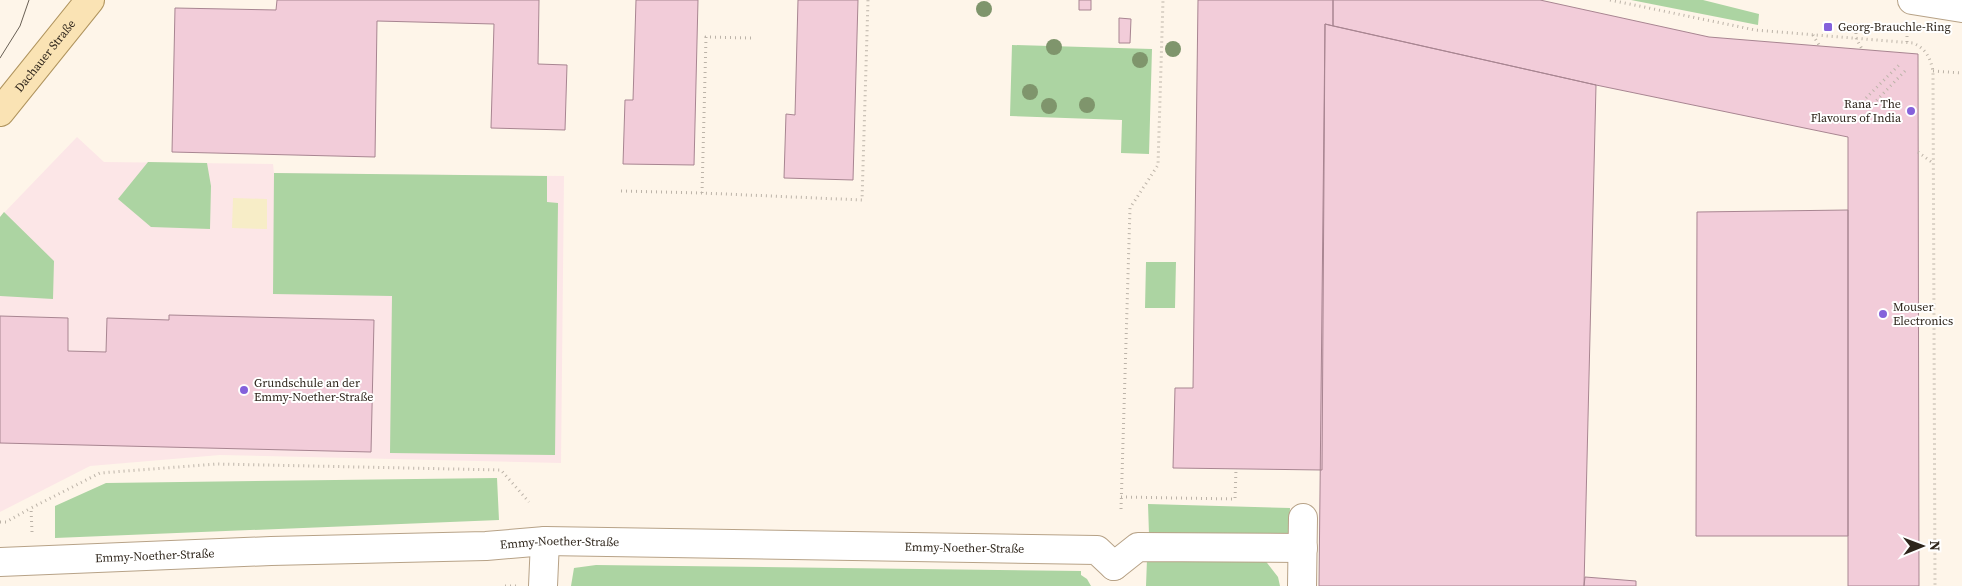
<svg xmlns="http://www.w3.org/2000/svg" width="1962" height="586" font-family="'Source Serif 4',serif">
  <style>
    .education { fill: #fce6e7 }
    .green { fill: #acd4a2 }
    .sand { fill: #f7edc7 }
    .building { fill: #f2ccd9; stroke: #a88591 }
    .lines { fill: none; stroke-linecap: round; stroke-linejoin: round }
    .minor-casing { stroke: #b7a287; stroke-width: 30 }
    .major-casing { stroke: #b0945e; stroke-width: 30 }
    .path { stroke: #bcb3a8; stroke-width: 3; stroke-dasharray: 1 4; stroke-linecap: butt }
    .minor { stroke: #fff; stroke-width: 28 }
    .major { stroke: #fae3b4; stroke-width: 28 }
    .tram { stroke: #685f54; stroke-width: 1 }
    .tree { fill: #7f956c }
    .poi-dot { fill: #8461db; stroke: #fff; stroke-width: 2 }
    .labels { text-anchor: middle; stroke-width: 4; stroke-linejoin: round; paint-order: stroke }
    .poi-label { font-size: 12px; fill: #2e251b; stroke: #fff; text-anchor: start }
    .street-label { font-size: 12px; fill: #2e251b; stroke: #fff }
  </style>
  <rect width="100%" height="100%" fill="#fef5e9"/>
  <path class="education" d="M77,137L104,162L273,164L274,173L564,176L561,463L220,455L90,466L0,512V217Z"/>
  <path class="green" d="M1631,0H1703L1759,14L1758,25Z
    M1012,45L1152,49L1149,154L1121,153L1122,120L1010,116Z
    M148,162L207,163L211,186L210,229L151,227L118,199Z
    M274,173L547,176V202L558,203L555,455L390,453L392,296L273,294Z
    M4,212L54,261L53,299L0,296V217Z
    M1146,262H1176L1175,308H1145Z
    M497,478L499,520L55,538V506L106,483Z
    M1148,504L1290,508L1289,537L1149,534Z
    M1147,559H1264L1278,577L1280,586H1146Z
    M596,565L1081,571V575L1087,579L1091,586H571L574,568Z"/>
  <path class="sand" d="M233,198L267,199V229L232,228Z"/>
  <path class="building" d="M277,0H539L538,64L567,65L565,130L491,128L494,24L377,21L375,157L172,152L175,8L276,10Z
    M636,0H698L694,165L623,164L625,100H633Z
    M798,0H858L853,180L784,178L786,114L795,115Z
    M1079,0H1091V10H1079Z
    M1198,0H1333V26L1325,24L1322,470L1173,468L1175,388H1193Z
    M1333,0H1540L1709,37L1918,54L1919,586H1848V137L1596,85L1333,26Z
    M1119,18L1131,19L1130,43H1119Z
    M1325,24L1596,85L1584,586H1319Z
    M1848,210V536H1696L1697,212Z
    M169,315L374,320L371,452L0,443V316L68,318V351L106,352L107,318L169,320Z
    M1585,577L1636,581V586H1584Z"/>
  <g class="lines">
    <g class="minor-casing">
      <g id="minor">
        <path d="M1912,0L1962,8"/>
        <path id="s1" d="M0,562L271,551L486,546L545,541L1097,550L1114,566"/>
        <path d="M1114,566L1138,547L1303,548"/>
        <path d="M543,586L545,541"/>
        <path d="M1302,586L1303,518"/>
      </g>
    </g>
    <g class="major-casing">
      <g id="major">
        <path id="s2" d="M0,112L90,0"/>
      </g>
    </g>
    <path class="path" d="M1610,0L1755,30L1913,43C1926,49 1930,57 1933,71L1935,586
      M1856,23V38L1862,49
      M1813,35L1819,45
      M751,38L706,37L702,193L862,200L868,0
      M1907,42V28
      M1933,71L1962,73
      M1866,98L1899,65
      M1873,104L1905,71
      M1918,152L1933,163
      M621,191L702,193
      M1121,497L1235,499L1236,469
      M1121,509L1130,208L1158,165L1163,0
      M0,522H6L31,508
      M32,532L31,508L100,473L217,464L501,470L529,502
      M505,586H517"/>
    <use href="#minor" class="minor"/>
    <use href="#major" class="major"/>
    <path class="tram" d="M0,58L20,26L29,0"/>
  </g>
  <g class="tree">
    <circle cx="984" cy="9" r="8"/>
    <circle cx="1054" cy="47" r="8"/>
    <circle cx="1173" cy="49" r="8"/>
    <circle cx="1140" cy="60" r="8"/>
    <circle cx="1030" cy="92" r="8"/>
    <circle cx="1087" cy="105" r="8"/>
    <circle cx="1049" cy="106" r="8"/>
  </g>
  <g class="poi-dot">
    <rect x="1823" y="22" width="10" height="10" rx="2.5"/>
    <circle cx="1911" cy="111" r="5"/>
    <circle cx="1883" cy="314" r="5"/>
    <circle cx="244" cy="390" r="5"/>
  </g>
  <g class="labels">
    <g class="poi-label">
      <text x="1838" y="31">Georg-Brauchle-Ring</text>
      <text x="1901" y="108" text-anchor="end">Rana - The<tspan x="1901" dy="14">Flavours of India</tspan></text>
      <text x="1893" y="311">Mouser<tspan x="1893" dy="14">Electronics</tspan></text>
      <text x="254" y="387">Grundschule an der<tspan x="254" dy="14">Emmy-Noether-Straße</tspan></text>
    </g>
    <g class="street-label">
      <text dy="4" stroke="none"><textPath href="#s2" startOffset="72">Dachauer Straße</textPath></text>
      <text dy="4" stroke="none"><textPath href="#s1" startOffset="560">Emmy-Noether-Straße</textPath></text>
      <text dy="4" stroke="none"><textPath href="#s1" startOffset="965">Emmy-Noether-Straße</textPath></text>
      <text dy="4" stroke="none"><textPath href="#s1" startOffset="155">Emmy-Noether-Straße</textPath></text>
    </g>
  </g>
  <g transform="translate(1922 546) rotate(89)" stroke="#ffffff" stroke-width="4" paint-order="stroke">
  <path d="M0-4L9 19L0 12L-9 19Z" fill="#2e251b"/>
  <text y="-8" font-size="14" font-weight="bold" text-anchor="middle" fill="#2e251b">N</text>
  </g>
</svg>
